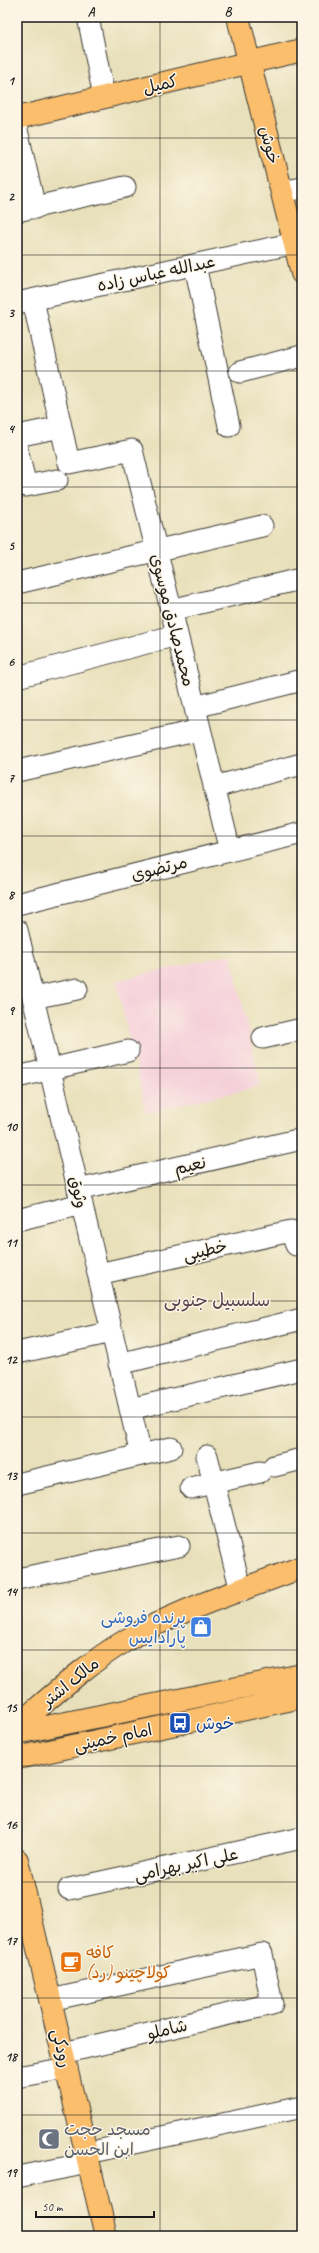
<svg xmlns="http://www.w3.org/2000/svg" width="319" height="2253" font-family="Caveat,'Playpen Sans Arabic',sans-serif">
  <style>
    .built { fill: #f5cfda }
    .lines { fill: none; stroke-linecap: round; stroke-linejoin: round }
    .minor-casing { stroke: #3b3934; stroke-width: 23 }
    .major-casing { stroke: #3b3934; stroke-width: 24 }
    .minor { stroke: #fff; stroke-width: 21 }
    .major { stroke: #fabe6d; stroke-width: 22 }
    .grid { fill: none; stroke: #1c1c1c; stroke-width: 1; stroke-opacity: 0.55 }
    .labels { text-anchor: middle; stroke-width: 3; stroke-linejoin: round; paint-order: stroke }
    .street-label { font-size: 17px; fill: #1c1c1c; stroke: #fcf5e5 }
    .shop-label { font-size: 17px; fill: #366cbe; stroke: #fcf5e5; text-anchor: end }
    .transit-label { font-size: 17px; fill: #164399; stroke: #fcf5e5; text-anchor: start }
    .food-label { font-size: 17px; fill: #c56008; stroke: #fcf5e5; text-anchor: start }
    .worship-label { font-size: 17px; fill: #5b616d; stroke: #fcf5e5; text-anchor: start }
    .neighbourhood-label { font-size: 18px; fill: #5c444f; stroke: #fcf5e5 }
    .neatline { fill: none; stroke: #1c1c1c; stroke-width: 1.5 }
    .grid-label { font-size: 13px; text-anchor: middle; font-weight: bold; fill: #1c1c1c }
  </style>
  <rect width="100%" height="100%" fill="#fcf5e5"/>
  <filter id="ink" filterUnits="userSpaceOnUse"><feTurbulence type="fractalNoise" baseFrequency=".025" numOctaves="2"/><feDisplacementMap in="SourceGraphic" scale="8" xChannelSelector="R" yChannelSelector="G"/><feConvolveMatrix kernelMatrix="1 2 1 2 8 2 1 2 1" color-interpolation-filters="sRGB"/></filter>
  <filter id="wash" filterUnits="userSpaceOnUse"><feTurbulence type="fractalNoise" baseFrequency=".012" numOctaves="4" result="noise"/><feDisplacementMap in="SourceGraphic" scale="16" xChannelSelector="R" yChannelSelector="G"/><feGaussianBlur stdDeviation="0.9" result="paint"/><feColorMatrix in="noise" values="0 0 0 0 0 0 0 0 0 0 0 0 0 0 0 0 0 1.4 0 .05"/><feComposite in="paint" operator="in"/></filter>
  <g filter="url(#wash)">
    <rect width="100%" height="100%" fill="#e8e0ba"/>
    <path class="built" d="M231,954L261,1086L146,1112L116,981Z"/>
  </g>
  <g filter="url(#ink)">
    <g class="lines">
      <g class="minor-casing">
        <path id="minor" d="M88,17L104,97
          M17,130L35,208
          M282,192L302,188
          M17,211L125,187
          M195,265L229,426
          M33,300L69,463L132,450L230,851
          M17,303L295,243
          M240,372L302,356
          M17,436L61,427
          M17,449L26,486L57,480
          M17,583L262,526
          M171,610L296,580
          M17,677L177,635
          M195,707L302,680
          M17,771L200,730
          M214,787L302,764
          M17,904L302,833
          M17,930L141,1455
          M33,998L77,989
          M263,1038L302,1029
          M17,1077L128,1051
          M78,1190L302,1139
          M17,1220L82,1204
          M98,1274L291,1231L296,1245L302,1243
          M17,1353L112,1332
          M119,1364L302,1319
          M130,1409L302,1369
          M207,1456L241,1591
          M274,1466L302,1459
          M17,1484L171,1448
          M191,1488L260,1472
          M17,1579L179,1546
          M69,1889L302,1838
          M50,2000L262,1954L272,2004L63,2053
          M17,2077L67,2068
          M87,2153L302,2107
          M17,2177L89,2163"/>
      </g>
      <g class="major-casing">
        <path id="major" d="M238,17L302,273
          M17,118L302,50
          M17,1726C51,1697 86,1664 125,1641C179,1609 243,1590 302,1567
          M17,1733L302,1675
          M17,1758L302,1697
          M17,1860L106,2236"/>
      </g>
      <use href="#minor" class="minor"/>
      <use href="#major" class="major"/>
    </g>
  </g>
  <path class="grid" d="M160,17V2236M17,138H302M17,255H302M17,371H302M17,487H302M17,603H302M17,720H302M17,836H302M17,952H302M17,1068H302M17,1185H302M17,1301H302M17,1417H302M17,1533H302M17,1650H302M17,1766H302M17,1882H302M17,1998H302M17,2115H302"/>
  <defs>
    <g id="shop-square" transform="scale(1.15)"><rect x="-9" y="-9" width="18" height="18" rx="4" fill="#3f7fe0" stroke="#fcf5e5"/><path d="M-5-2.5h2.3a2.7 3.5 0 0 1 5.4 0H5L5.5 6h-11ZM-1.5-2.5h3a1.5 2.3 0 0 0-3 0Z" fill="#fff"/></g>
    <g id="bus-square" transform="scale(1.15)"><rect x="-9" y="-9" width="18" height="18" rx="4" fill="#1a4fb4" stroke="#fcf5e5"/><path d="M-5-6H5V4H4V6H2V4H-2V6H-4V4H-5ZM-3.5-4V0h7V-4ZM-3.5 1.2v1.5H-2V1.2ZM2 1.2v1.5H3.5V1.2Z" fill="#fff"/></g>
    <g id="cafe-square" transform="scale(1.15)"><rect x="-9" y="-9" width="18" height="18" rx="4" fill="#e8710a" stroke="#fcf5e5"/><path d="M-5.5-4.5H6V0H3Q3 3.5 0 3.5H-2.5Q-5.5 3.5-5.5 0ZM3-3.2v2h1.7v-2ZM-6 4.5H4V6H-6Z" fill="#fff"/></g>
    <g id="mosque-square" transform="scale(1.15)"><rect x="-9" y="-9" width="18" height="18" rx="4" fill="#6b7280" stroke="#fcf5e5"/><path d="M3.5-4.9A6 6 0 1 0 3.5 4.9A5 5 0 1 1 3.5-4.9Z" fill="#fff"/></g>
  </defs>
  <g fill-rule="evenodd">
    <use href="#shop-square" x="201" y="1627"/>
    <use href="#bus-square" x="180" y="1723"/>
    <use href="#cafe-square" x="71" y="1962"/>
    <use href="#mosque-square" x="49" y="2139"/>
  </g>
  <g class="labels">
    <g class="street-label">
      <text transform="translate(160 84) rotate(-13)" y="6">کمیل</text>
      <text transform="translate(270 145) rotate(76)" y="6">خوش</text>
      <text transform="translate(156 273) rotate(-12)" y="6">عبدالله عباس زاده</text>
      <text transform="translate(173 620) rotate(76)" y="6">محمدصادق موسوی</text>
      <text transform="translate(159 868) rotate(-14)" y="6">مرتضوی</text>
      <text transform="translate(190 1165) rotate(-13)" y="6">نعیم</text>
      <text transform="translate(79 1192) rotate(77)" y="6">وثوق</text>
      <text transform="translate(205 1250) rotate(-13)" y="6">خطیبی</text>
      <text transform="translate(70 1682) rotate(-39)" y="6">مالک اشتر</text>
      <text transform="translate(113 1737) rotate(-12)" y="6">امام خمینی</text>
      <text transform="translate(186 1864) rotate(-12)" y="6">علی اکبر بهرامی</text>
      <text transform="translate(167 2029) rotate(-13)" y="6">شاملو</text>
      <text transform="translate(62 2048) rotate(77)" y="6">رودکی</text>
    </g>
    <g class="shop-label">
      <text x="186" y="1623">پرنده فروشی<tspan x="186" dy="20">پارادایس</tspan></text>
    </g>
    <g class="transit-label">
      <text x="196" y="1729">خوش</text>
    </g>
    <g class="food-label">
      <text x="86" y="1958">کافه<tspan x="86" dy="20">کولاچینو (رد)</tspan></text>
    </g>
    <g class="worship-label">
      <text x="64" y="2135">مسجد حجت<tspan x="64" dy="20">ابن الحسن</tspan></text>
    </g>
    <g class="neighbourhood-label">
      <text x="217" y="1306">سلسبیل جنوبی</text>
    </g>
  </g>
  <rect width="319" height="2253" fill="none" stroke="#fcf5e5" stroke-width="44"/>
  <path d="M36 2211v6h118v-6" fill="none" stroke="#1c1c1c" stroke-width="2"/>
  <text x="42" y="2211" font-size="12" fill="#1c1c1c" stroke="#fcf5e5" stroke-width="3" paint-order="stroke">50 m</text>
  <rect x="22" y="22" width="275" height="2209" class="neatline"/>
  <g class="grid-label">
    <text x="91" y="16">A</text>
    <text x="228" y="16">B</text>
    <text x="11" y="85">1</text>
    <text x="11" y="201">2</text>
    <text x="11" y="317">3</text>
    <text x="11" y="433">4</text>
    <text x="11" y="550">5</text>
    <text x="11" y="666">6</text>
    <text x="11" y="782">7</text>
    <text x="11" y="899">8</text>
    <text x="11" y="1015">9</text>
    <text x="11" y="1131">10</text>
    <text x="11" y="1247">11</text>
    <text x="11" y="1364">12</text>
    <text x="11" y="1480">13</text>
    <text x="11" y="1596">14</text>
    <text x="11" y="1712">15</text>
    <text x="11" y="1829">16</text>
    <text x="11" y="1945">17</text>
    <text x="11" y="2061">18</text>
    <text x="11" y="2177">19</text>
  </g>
</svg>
